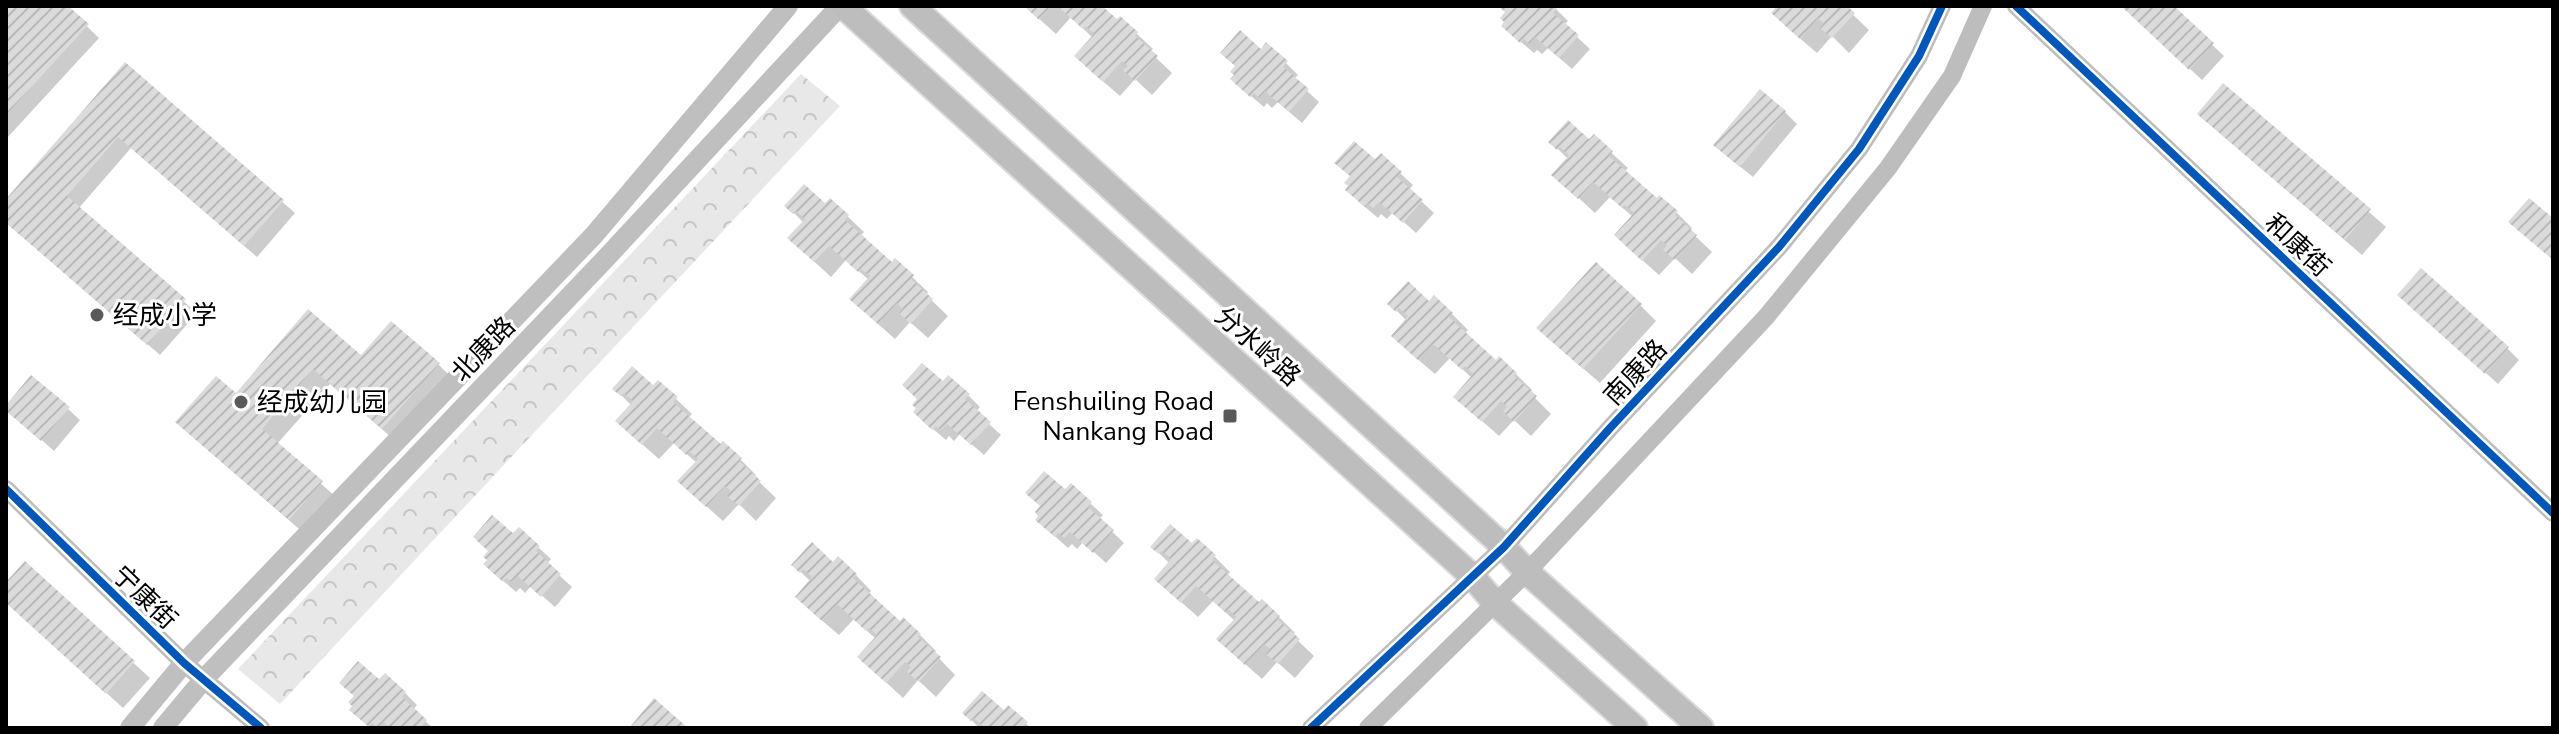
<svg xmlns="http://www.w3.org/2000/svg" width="2559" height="734" font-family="'Nunito Sans','Noto Sans SC',sans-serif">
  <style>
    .park { fill: url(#park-crowns) }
    .shadow { fill: #0003 }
    .building { fill: url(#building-hatch) }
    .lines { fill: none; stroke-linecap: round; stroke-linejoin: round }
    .primary-casing { stroke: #dbdbdb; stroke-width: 28 }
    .tertiary { stroke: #bdbdbd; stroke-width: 18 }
    .secondary { stroke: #bfbfbf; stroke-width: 20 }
    .primary { stroke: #bdbdbd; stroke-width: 24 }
    .cycleway-casing { stroke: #fff; stroke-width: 13 }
    .cycleway { stroke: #0057b8; stroke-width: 8 }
    .poi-dot { fill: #595959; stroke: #fff; stroke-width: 3 }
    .labels { text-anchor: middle; stroke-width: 6; stroke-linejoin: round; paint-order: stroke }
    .street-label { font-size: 26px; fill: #000; stroke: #fff }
    .poi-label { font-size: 26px; fill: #000; stroke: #fff; text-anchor: start }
  </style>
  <defs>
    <pattern id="park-crowns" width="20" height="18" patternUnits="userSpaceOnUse" patternTransform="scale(2)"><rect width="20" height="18" fill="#e8e8e8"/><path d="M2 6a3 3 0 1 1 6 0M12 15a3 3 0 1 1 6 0" fill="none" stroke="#c5c5c5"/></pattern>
    <pattern id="building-hatch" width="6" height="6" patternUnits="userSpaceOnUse" patternTransform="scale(2)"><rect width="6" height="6" fill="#dbdbdb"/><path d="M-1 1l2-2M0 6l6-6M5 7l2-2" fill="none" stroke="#bababa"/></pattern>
  </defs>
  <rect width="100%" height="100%" fill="#fff"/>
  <path class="park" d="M801,74L840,106L280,704L238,669Z"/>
  <path class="shadow" d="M6,6H66L99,38L7,138Z
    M1025,6H1099L1117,22L1120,19L1137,34L1153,49L1150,52L1172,73L1152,95L1135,79L1120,96L1092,72L1093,38L1071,17L1056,34Z
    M1500,6H1553L1568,21L1564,25L1590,49L1572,69L1548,48L1542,54L1537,50L1534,53L1515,37L1507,13Z
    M1780,6H1849L1847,9L1869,30L1849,53L1832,36L1817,53L1789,29Z
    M2123,6H2171L2224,56L2202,80Z
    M1261,51L1286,63L1298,75L1294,79L1319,102L1302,123L1278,102L1272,108L1267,103L1264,107L1245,91Z
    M125,65L295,213L257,257L131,148L78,209L197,313L160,355L6,222V202Z
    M2224,85L2386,227L2362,255L2215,129Z
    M1785,112L1797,124L1753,177L1728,157Z
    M1594,137L1628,168L1624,172L1657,201L1677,213L1692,228L1690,231L1712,252L1692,274L1675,258L1659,275L1632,251L1633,217L1610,197L1595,213L1570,190L1568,159L1551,142H1590Z
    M1381,156L1413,185L1409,190L1434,213L1416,233L1393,212L1387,219L1381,214L1378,218L1359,202L1375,162Z
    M830,200L864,232L860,236L893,265L912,277L928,292L926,295L948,316L928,338L910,322L895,339L868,315L869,280L846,260L831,277L806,254L804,223L787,206H826Z
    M1390,304H1429L1452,314L1468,330L1464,334L1496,362L1499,359L1516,374L1532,390L1530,393L1551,414L1531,436L1514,420L1499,436L1472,412V378L1450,358L1435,374L1409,352L1407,321Z
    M1640,305L1656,321L1600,383L1555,344Z
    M2412,306L2507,348L2519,360L2498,384Z
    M309,312L361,357L438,364L454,380L399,444L330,384L277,444L337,498L306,535L194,438L236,396Z
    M943,384L968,395L980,407L976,412L1001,435L984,455L960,434L954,441L949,436L946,440L927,424Z
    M653,388L676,399L692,414L688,418L721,447L740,459L756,475L754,477L776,498L756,521L739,504L723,521L696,497L697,463L674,443L659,459L634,437L632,406L615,389Z
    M6,408L68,409L80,420L54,451Z
    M1071,486L1103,515L1099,519L1124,543L1106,563L1083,542L1077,549L1072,544L1068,548L1050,532L1066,492Z
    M519,530L551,559L547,564L572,587L555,607L531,586L525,593L520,588L516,592L498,576L513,536Z
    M1192,546L1215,557L1230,572L1227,576L1259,605L1279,617L1295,633L1292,635L1314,656L1295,678L1277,662L1262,679L1235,655V621L1213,601L1198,617L1172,594L1170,564L1153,547Z
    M25,564L150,678L123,708L6,601V585Z
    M833,564L856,575L871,591L868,595L900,623L920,635L936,651L934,653L955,675L936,697L918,680L903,698L876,673V639L854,619L839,635L813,613L811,582L794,565Z
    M379,682L405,693L417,705L413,710L433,728H371L352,710Z
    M1008,708L1031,728H979L965,713H1004Z"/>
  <path class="building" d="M6,6H68L89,24L6,115Z
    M1024,6H1051L1039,20Z
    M1057,6H1102L1117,19L1120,16L1138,32L1135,36L1158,56L1135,81L1123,70L1128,66L1122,61L1103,82L1074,56L1094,34L1086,26L1083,29Z
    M1498,6H1556L1558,7L1553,13L1579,35L1559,58L1535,37L1529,44L1524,39L1520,43L1501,26L1504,22L1500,18L1505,12Z
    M1777,6H1847L1855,13L1832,38L1820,28L1824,23L1818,18L1800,39L1771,13Z
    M2121,6H2174L2214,43L2189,70Z
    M1240,30L1261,49L1266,42L1288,61L1283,67L1309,89L1289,112L1265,91L1259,98L1254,93L1250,97L1230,79L1234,75L1230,72L1235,66L1220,53Z
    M125,62L284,200L244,246L118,137L67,196L186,299L147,345L6,223V199Z
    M2223,83L2371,209L2345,240L2197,114Z
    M1760,89L1786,111L1740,167L1713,145Z
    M1568,120L1589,139L1594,134L1613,151L1609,156L1657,198L1659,195L1678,211L1675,215L1697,235L1675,260L1663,250L1667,245L1661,240L1642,261L1614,235L1634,213L1625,205L1622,208L1593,182L1578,199L1551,175L1569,155L1560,147L1557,150L1548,142Z
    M1354,141L1375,159L1381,153L1402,172L1397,177L1423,200L1403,223L1379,202L1373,208L1368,203L1365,207L1345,190L1348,186L1344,183L1350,176L1334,163Z
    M804,184L825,203L830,198L849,215L845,220L892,262L895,258L914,275L911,279L933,299L911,324L899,313L903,309L897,303L878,324L849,299L870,276L861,269L858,272L829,246L814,262L787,238L805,219L796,211L793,214L784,206Z
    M2529,198L2553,218V260L2508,222Z
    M1596,262L1642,304L1583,369L1536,328Z
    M2421,268L2509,347L2485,374L2397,295Z
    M1408,281L1429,301L1434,295L1453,313L1449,317L1496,360L1499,356L1517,373L1514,376L1537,396L1514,422L1503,411L1507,407L1501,401L1482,422L1453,397L1473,374L1465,366L1462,370L1433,344L1418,360L1391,336L1408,316L1399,308L1396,312L1387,304Z
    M308,309L361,355L391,321L440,363L382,429L313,369L262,429L323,481L289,520L175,422L216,376L236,393Z
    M922,363L943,381L948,375L970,394L965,399L991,422L971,445L947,424L941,430L936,426L932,430L913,412L916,408L912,405L917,399L902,385Z
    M632,366L653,385L658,380L678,397L673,402L721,444L723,441L742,458L739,461L761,481L739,506L727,496L731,491L725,486L706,507L677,481L698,459L689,451L686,455L657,428L642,445L615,421L633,401L624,393L621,396L612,389Z
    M31,375L70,407L41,441L6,411V405Z
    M1044,471L1065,489L1071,483L1092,502L1088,507L1114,530L1093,553L1070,532L1064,538L1058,533L1055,537L1035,520L1038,516L1035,512L1040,506L1025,493Z
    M492,515L513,533L519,527L540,546L536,551L561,574L541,597L518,576L512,582L506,578L503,582L483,564L487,560L483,557L488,551L473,537Z
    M1170,524L1192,543L1197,538L1216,555L1212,560L1259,602L1262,599L1280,616L1277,619L1300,639L1278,664L1266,654L1270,649L1264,644L1245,665L1216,639L1236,617L1228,609L1225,612L1196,586L1181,603L1154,579L1171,559L1162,551L1159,554L1150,547Z
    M812,542L833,562L838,556L857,574L853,578L900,621L903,617L921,634L918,637L941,657L919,682L907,672L911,667L905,662L886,683L857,657L877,635L869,628L866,631L837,604L822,621L795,597L812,577L803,569L800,573L791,565Z
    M25,561L135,661L106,694L6,603V582Z
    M358,661L379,679L385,673L406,692L402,697L427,720L420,728H391L383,722L378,728L372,723L369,727L349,710L352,706L348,702L354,696L339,683Z
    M982,691L1004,710L1008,705L1028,722L1022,728H981L983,726L974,718L971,721L962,713Z
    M654,698L688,728H629Z"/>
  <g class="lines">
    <g class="primary-casing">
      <path id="primary" d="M843,6L1472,576L1495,603L1635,728
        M912,6L1504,547L1527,572L1701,728"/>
    </g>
    <path class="tertiary" d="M2016,6L2553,513
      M6,489L184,663L261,728
      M1311,728L1504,547L1611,427L1779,247L1859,149L1919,56L1942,6
      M1368,728L1527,572L1766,317L1888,168L1952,76L1983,6"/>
    <path class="secondary" d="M130,728L184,663L594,235L788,6
      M163,728L204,679L607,257L840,6"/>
    <use href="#primary" class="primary"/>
    <g class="cycleway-casing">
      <path id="cycleway" d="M2016,6L2553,513
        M6,489L184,663L261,728
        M1311,728L1504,547L1611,427L1779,247L1859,149L1919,56L1942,6"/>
    </g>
    <use href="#cycleway" class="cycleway"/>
  </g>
  <g class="poi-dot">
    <circle cx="97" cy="315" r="8"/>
    <circle cx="241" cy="402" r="8"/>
    <rect x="1222" y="408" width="16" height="16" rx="4"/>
  </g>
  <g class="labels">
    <g class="street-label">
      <text transform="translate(2298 245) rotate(43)" y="9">和康街</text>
      <text transform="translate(1258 346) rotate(42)" y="9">分水岭路</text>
      <text transform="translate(483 349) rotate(-46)" y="9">北康路</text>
      <text transform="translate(1635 372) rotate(-47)" y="9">南康路</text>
      <text transform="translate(145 597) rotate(44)" y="9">宁康街</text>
    </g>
    <g class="poi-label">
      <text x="113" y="324">经成小学</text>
      <text x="1214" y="410" text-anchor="end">Fenshuiling Road<tspan x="1214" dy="30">Nankang Road</tspan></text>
      <text x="257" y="411">经成幼儿园</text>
    </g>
  </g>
  <rect width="2559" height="734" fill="none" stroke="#000000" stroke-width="16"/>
</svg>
